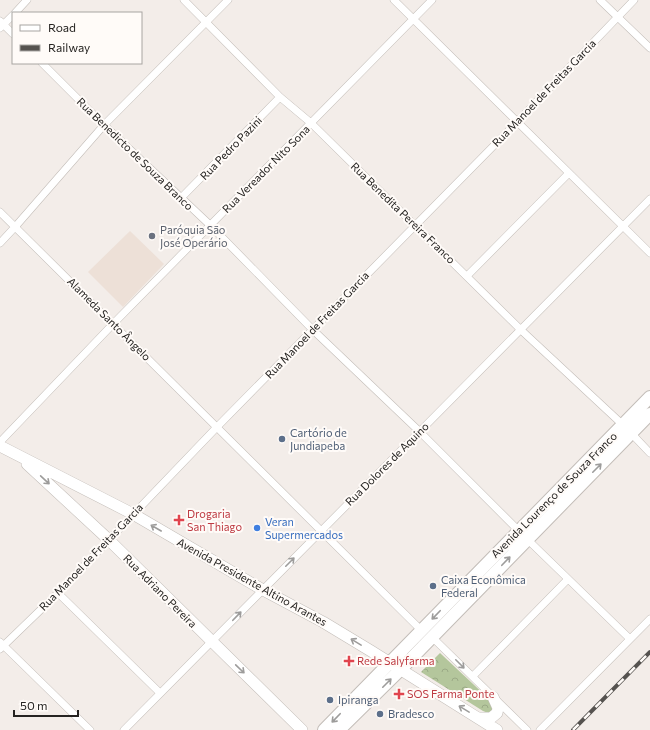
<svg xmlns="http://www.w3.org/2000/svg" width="650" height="730" font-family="Commissioner,sans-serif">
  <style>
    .built { fill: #ede0d7 }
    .forest { fill: url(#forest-crowns) }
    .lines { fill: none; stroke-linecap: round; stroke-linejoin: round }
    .minor-casing { stroke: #c3bdb8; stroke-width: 8 }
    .primary-casing { stroke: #c3bdb8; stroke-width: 12 }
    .trunk-casing { stroke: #c3bdb8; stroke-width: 14 }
    .minor { stroke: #fff; stroke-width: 7 }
    .primary { stroke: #fff; stroke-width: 11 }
    .trunk { stroke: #fff; stroke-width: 12 }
    .rail-casing { stroke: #55524f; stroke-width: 4 }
    .rail { stroke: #fffbf8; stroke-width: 2.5; stroke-dasharray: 8; stroke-linecap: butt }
    .oneway { stroke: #9d9c9b }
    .worship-dot { fill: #6b7280; stroke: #fffbf8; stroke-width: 1.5 }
    .service-dot { fill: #5c6f8a; stroke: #fffbf8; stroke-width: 1.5 }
    .health-dot { fill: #e0444e; stroke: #fffbf8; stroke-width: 1.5 }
    .shop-dot { fill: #3f7fe0; stroke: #fffbf8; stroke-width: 1.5 }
    .labels { text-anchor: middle; stroke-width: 4; stroke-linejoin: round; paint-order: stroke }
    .street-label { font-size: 11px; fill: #252321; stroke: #fffbf8 }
    .worship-label { font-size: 11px; fill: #5b616d; stroke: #fffbf8; text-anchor: start }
    .service-label { font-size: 11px; fill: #4e5e75; stroke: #fffbf8; text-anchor: start }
    .health-label { font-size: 11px; fill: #be3a42; stroke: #fffbf8; text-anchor: start }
    .shop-label { font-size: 11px; fill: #366cbe; stroke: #fffbf8; text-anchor: start }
  </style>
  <defs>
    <pattern id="forest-crowns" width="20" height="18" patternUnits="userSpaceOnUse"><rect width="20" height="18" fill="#b4c69c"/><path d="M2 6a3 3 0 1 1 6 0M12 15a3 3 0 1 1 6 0" fill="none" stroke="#9baa86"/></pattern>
  </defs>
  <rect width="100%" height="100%" fill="#f3ede9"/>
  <path class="built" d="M130,231L164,264L123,307L88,272Z"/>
  <path class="forest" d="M440,653L488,698L493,708L491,712L488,713L483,711L421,672Z"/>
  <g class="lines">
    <g class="minor-casing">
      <path id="minor" d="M184,0L280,97L311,123L521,330L623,425
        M394,0L650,253
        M600,0L650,48
        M15,13L27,0
        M0,21L13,34
        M0,28L13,15
        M42,63L104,125L210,225L313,330L419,431L519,531
        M181,198L280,97
        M0,212L421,630
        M0,243L15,227L104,125L228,0
        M467,276L569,173
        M631,433L650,453
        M0,442L113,324L432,0
        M527,539L630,639
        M58,593L160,693
        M432,637L527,730
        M0,642L90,730
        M0,649L58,593L217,427L517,122L634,0
        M473,676L568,579
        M124,730L650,199
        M540,730L650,619"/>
    </g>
    <g class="primary-casing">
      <path id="primary" d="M0,446L133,514L263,590L323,622L371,651L497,730
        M27,464L109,540L302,730
        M480,718H491L497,713L498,708L493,697"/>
    </g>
    <g class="trunk-casing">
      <path id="trunk" d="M324,730L650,397
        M339,730L401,669L650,414"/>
    </g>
    <use href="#minor" class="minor"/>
    <use href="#primary" class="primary"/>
    <use href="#trunk" class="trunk"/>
    <g class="rail-casing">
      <path id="rail" d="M573,730L650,652"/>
    </g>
    <use href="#rail" class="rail"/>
  </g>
  <defs><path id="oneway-shaft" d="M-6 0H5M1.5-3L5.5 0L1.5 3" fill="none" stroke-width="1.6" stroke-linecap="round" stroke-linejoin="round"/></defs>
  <g class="oneway">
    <use href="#oneway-shaft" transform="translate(597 468) rotate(-45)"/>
    <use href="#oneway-shaft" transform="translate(45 480) rotate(43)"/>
    <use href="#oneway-shaft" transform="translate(156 528) rotate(-150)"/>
    <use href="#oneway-shaft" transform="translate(506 561) rotate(-46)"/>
    <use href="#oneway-shaft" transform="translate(290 562) rotate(-45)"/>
    <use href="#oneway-shaft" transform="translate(436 615) rotate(134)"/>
    <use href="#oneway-shaft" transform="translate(237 616) rotate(-46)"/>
    <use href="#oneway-shaft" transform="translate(356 642) rotate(-149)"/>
    <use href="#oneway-shaft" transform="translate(460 664) rotate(45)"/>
    <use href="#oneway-shaft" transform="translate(240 669) rotate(44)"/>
    <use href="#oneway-shaft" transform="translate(387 683) rotate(-45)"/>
    <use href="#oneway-shaft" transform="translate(464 709) rotate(-149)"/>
    <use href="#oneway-shaft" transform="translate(336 718) rotate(134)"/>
  </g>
  <circle class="worship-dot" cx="152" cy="236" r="4"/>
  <g class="service-dot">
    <circle cx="282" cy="439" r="4"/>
    <circle cx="433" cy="586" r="4"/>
    <circle cx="330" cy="700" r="4"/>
    <circle cx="380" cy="714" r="4"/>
  </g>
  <g class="health-dot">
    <path d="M177 514h4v4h4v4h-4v4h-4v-4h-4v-4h4z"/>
    <path d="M347 655h4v4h4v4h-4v4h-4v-4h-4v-4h4z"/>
    <path d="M397 688h4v4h4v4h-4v4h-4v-4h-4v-4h4z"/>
  </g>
  <circle class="shop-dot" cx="257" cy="528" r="4"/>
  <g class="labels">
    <g class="street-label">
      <text transform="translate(544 93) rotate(-46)" y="4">Rua Manoel de Freitas Garcia</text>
      <text transform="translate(231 148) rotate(-46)" y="4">Rua Pedro Pazini</text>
      <text transform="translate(135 154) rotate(44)" y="4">Rua Benedicto de Souza Branco</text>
      <text transform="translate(266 169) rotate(-45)" y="4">Rua Vereador Nito Sona</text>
      <text transform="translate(403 213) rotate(44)" y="4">Rua Benedita Pereira Franco</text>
      <text transform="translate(109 319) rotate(45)" y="4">Alameda Santo Ângelo</text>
      <text transform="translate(317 325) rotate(-46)" y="4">Rua Manoel de Freitas Garcia</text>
      <text transform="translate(387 464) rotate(-45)" y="4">Rua Dolores de Aquino</text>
      <text transform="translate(554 495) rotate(-45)" y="4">Avenida Lourenço de Souza Franco</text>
      <text transform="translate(91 557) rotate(-46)" y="4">Rua Manoel de Freitas Garcia</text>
      <text transform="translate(252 582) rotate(29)" y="4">Avenida Presidente Altino Arantes</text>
      <text transform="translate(160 591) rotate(45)" y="4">Rua Adriano Pereira</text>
    </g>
    <g class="worship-label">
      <text x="160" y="234">Paróquia São<tspan x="160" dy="13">José Operário</tspan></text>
    </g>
    <g class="service-label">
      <text x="290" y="437">Cartório de<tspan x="290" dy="13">Jundiapeba</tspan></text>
      <text x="441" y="584">Caixa Econômica<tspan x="441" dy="13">Federal</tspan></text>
      <text x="338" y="704">Ipiranga</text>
      <text x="388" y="718">Bradesco</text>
    </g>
    <g class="health-label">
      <text x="187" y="518">Drogaria<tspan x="187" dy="13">San Thiago</tspan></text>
      <text x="357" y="665">Rede Salyfarma</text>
      <text x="407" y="698">SOS Farma Ponte</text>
    </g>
    <g class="shop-label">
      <text x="265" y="526">Veran<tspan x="265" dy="13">Supermercados</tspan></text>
    </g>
  </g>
  <rect x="12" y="12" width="130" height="52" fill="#fffbf8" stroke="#a8a5a2"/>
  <rect x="20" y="25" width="20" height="6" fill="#ffffff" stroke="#a8a5a2"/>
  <text x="48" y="32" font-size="12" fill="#252321">Road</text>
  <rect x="20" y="45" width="20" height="6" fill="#55524f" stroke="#a8a5a2"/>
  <text x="48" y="52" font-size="12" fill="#252321">Railway</text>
  <path d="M14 710v6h64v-6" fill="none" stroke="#252321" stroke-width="2"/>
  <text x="20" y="710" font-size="12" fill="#252321" stroke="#fffbf8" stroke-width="3" paint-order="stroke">50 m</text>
</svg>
